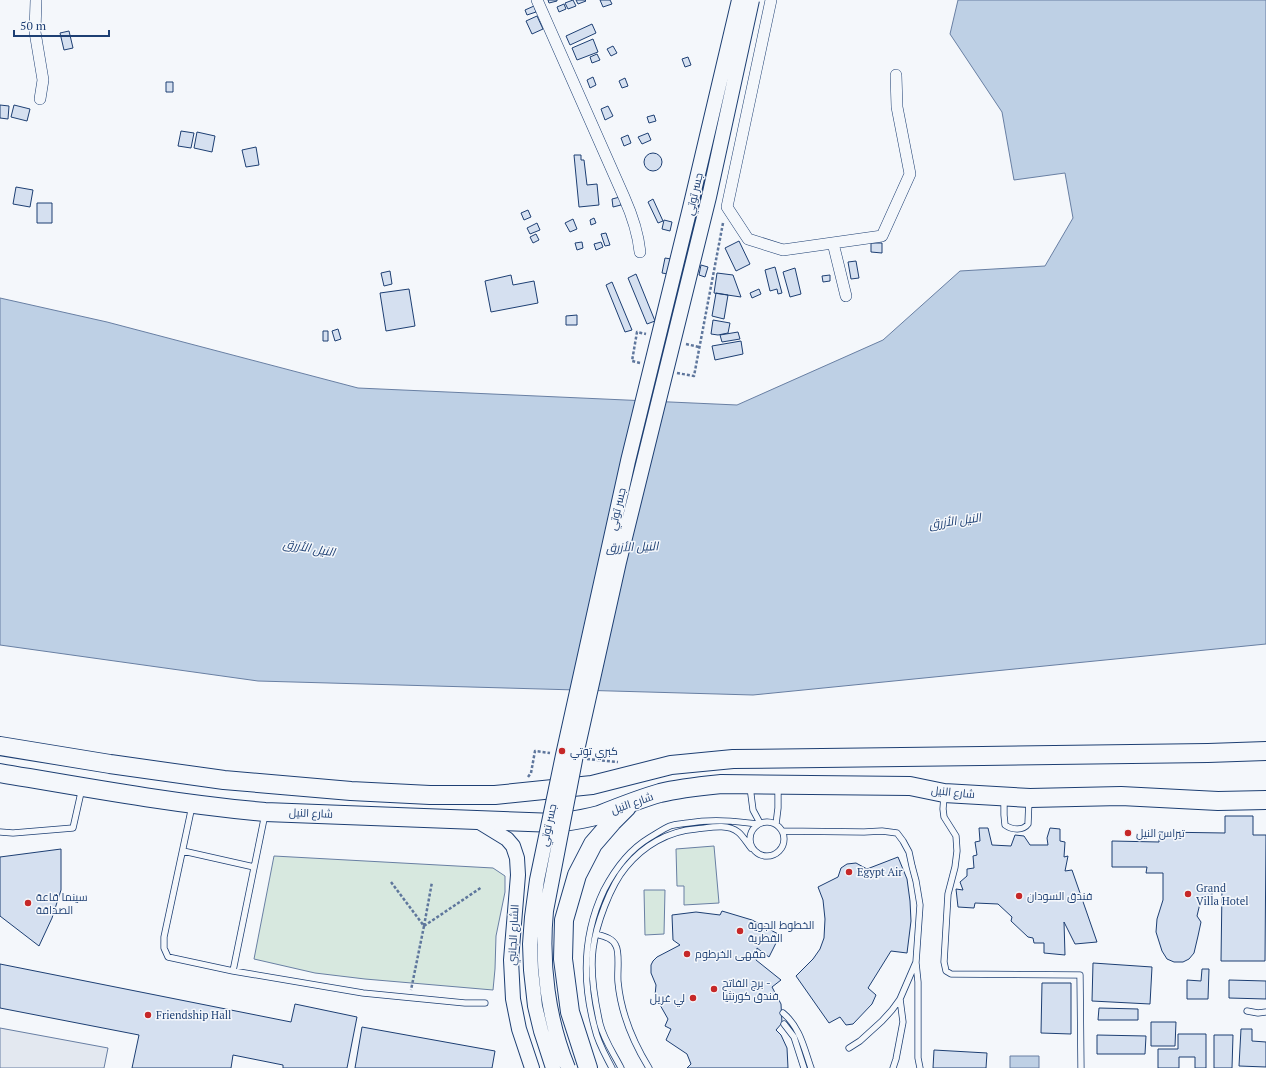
<svg xmlns="http://www.w3.org/2000/svg" width="1266" height="1068" font-family="'PT Serif',Cairo,serif">
  <style>
    .green { fill: #d7e8df; stroke: #687fa3 }
    .parking { fill: #e3e8f0; stroke: #687fa3 }
    .water { fill: #bed0e5; stroke: #687fa3 }
    .building { fill: #d5e0f0; stroke: #1d3f73 }
    .lines { fill: none; stroke-linecap: round; stroke-linejoin: round }
    .service-casing { stroke: #1d3f73; stroke-width: 7 }
    .minor-casing { stroke: #1d3f73; stroke-width: 12 }
    .tertiary-casing { stroke: #1d3f73; stroke-width: 16 }
    .primary-casing { stroke: #1d3f73; stroke-width: 20 }
    .path { stroke: #5e769c; stroke-width: 2.5; stroke-dasharray: 3 2; stroke-linecap: butt }
    .service { stroke: #f4f7fb; stroke-width: 5.5 }
    .minor { stroke: #f4f7fb; stroke-width: 11 }
    .tertiary { stroke: #f4f7fb; stroke-width: 14 }
    .primary { stroke: #f4f7fb; stroke-width: 18 }
    .tertiary-bridge-casing { stroke: #1d3f73; stroke-width: 16; stroke-linecap: butt }
    .tertiary-bridge { stroke: #f4f7fb; stroke-width: 14 }
    .poi-dot { fill: #c62828; stroke: #f4f7fb; stroke-width: 1.5 }
    .labels { text-anchor: middle; stroke-width: 3; stroke-linejoin: round; paint-order: stroke }
    .street-label { font-size: 11px; fill: #1d3f73; stroke: #f4f7fb }
    .poi-label { font-size: 11px; fill: #1d3f73; stroke: #f4f7fb; text-anchor: start }
    .water-label { font-size: 12px; font-style: italic; fill: #1d3f73; stroke: #f4f7fb }
  </style>
  <rect width="100%" height="100%" fill="#f4f7fb"/>
  <path class="green" d="M714,846L719,903L684,905V886H677L676,849Z
    M274,856L493,868L505,876V892L496,936L495,969L493,990L365,979L315,973L254,959Z
    M644,890H665L664,934L645,935Z"/>
  <path class="parking" d="M0,1028L108,1048L104,1068H0Z"/>
  <path class="water" d="M958,0H1266V644L753,695L258,681L0,645V298L107,322L358,388L737,405L883,340L960,271L1045,266L1073,218L1065,173L1014,180L1002,112L950,34Z
    M1010,1056H1039V1068H1010Z"/>
  <path class="building" d="M548,0H557V1L549,3Z
    M573,0L576,6L568,9L565,3Z
    M576,0H585L586,1L578,4Z
    M600,0H610L612,4L603,7Z
    M564,4L566,9L559,12L557,7Z
    M534,6L536,12L527,15L525,10Z
    M537,16L543,29L532,34L526,21Z
    M592,24L596,33L570,45L566,36Z
    M69,31L73,48L64,50L60,33Z
    M593,39L598,52L577,60L572,48Z
    M613,46L617,53L611,56L607,49Z
    M597,54L600,60L592,63L590,57Z
    M688,57L691,65L685,67L682,59Z
    M593,77L596,85L590,88L587,80Z
    M625,78L628,86L622,88L619,81Z
    M166,82H173V92H166Z
    M0,105L9,106L8,119L0,118Z
    M14,105L30,109L27,121L11,117Z
    M608,106L613,116L605,120L601,109Z
    M654,115L656,121L649,123L647,117Z
    M181,131L194,133L191,148L178,146Z
    M197,132L215,136L212,152L194,148Z
    M648,133L651,140L642,144L638,137Z
    M628,135L631,143L624,146L621,138Z
    M256,147L259,165L246,167L242,150Z
    M644 162a9 9 0 1 1 18 0a9 9 0 1 1-18 0Z
    M574,155H581V160H584L587,185L597,184L599,205L579,207Z
    M16,187L33,190L30,207L13,204Z
    M620,197L621,205L613,207L612,199Z
    M653,199L663,221L658,223L648,202Z
    M37,203H52V223H37Z
    M528,210L531,217L524,220L521,213Z
    M594,218L596,223L591,225L590,220Z
    M573,219L577,229L570,232L565,223Z
    M664,220L672,222L670,231L662,229Z
    M537,223L540,230L530,234L527,228Z
    M606,233L610,245L605,246L601,234Z
    M536,234L539,240L533,243L530,237Z
    M739,241L750,264L736,271L725,248Z
    M582,242L583,248L577,250L575,243Z
    M601,242L603,247L596,250L594,244Z
    M871,243H882V253L871,252Z
    M665,258L671,259L668,274L662,273Z
    M856,261L859,278L851,279L848,262Z
    M701,265L708,267L705,277L699,275Z
    M775,267L782,293L778,294L777,289L770,291L765,270Z
    M795,268L801,294L790,297L783,272Z
    M390,271L392,284L384,286L381,273Z
    M717,273L733,275L741,297L714,293Z
    M636,274L655,321L647,324L628,278Z
    M511,275L513,285L534,281L538,303L491,312L485,281Z
    M830,275V281L823,282L822,276Z
    M612,282L632,330L625,332L606,285Z
    M409,289L415,326L386,331L380,293Z
    M759,289L761,294L752,298L750,293Z
    M716,293L728,295L724,319L712,316Z
    M577,315V325H566V316Z
    M713,320L730,323L728,333L718,335L711,334Z
    M338,329L341,339L335,341L332,331Z
    M323,331H328V341H323Z
    M738,332L740,339L722,342L720,335Z
    M741,341L743,354L715,360L712,346Z
    M1225,816H1253V835H1266L1265,961H1221L1222,889H1212V899H1201L1197,916L1201,922L1198,936L1194,953L1189,959L1183,962H1174L1167,959L1162,951L1156,932L1157,919L1163,900V873H1146L1147,867H1112V841L1159,842V832L1225,833Z
    M979,828H988L992,845L1011,846L1015,835L1024,836L1030,845H1048L1047,838L1050,828L1060,829V841L1065,842L1064,857L1068,856L1065,871L1072,870L1097,942L1075,944L1064,922L1065,955L1044,953V943H1034L1033,938L1028,937L1011,921L1012,917L998,904L975,903L974,908L958,907L956,889L963,890L960,882L967,876V869L974,868L973,856L977,855L975,842L980,841Z
    M61,849V890L52,918L39,946L0,916V857Z
    M898,857L907,879L910,901L911,921L907,953L891,951L868,988L876,995L872,1004L853,1024L846,1025L840,1017L829,1023L796,976L813,959L820,949L824,938L825,919L823,900L818,887L838,877L841,868L847,864L856,863L867,869Z
    M722,911L752,920L780,935L769,957L757,948L756,960L781,980L772,987L781,1004L782,1023L776,1030L781,1035L787,1048L788,1068H687L691,1064L687,1054L666,1040L671,1029L665,1026L668,1019L655,996L656,985L651,973V965L653,961L657,957L680,945L673,940L672,915L696,912L720,915Z
    M1093,963L1152,967L1150,1004L1092,1001Z
    M0,964L291,1022L295,1004L357,1017L347,1068H283V1065L233,1055L231,1068H132L139,1035L0,1008Z
    M1202,969H1209L1208,999H1187V980L1201,981Z
    M1229,980L1266,981V999L1229,998Z
    M1042,983H1071V1034L1041,1033Z
    M1099,1008L1138,1009V1020H1098Z
    M1151,1022H1176L1175,1046H1151Z
    M362,1027L495,1051L492,1068H355Z
    M1241,1029H1252V1041L1266,1042V1067L1239,1066Z
    M1178,1034H1206V1068H1195V1057H1179V1068H1158V1049H1178Z
    M1097,1035L1146,1036L1145,1054H1097Z
    M1214,1035H1233L1232,1068H1214Z
    M934,1050L987,1053L986,1068H933Z"/>
  <g class="lines">
    <g class="service-casing">
      <path id="service" d="M750,787L753,810L760,823
        M944,796L943,809L944,817L956,836L957,851L955,867L948,894L944,962L946,971L951,974L1080,975L1081,1068
        M1004,798V815L1005,825C1012,830 1023,831 1028,824L1029,799
        M192,806L164,937V948L168,957L233,971L363,993L465,1003H485
        M750 839a17 17 0 1 1 34 0a17 17 0 1 1-34 0Z
        M776,824L778,808V787
        M782,831L864,832L882,831L897,833L903,841L909,852L912,866L916,881L920,905L916,962L900,999L892,1010L882,1021L860,1041L849,1048
        M0,832L13,833L73,828L82,788
        M183,851L254,867
        M596,934C603,936 613,938 616,946C620,953 617,973 618,982C621,1014 633,1042 649,1068
        M916,963L918,982V1058L920,1068
        M233,971L265,814
        M1247,1011L1258,1013L1266,1012
        M783,1013C800,1027 804,1048 811,1068
        M784,1024L794,1037L804,1068
        M612,1068C606,1056 598,1043 595,1029C582,982 583,934 604,890C615,869 629,850 649,838C656,834 663,829 670,826C676,824 682,824 688,823C712,819 734,821 758,824
        M621,1068C614,1054 604,1040 600,1024C595,1002 590,972 593,949C596,925 610,886 626,867C643,846 668,831 696,829C708,828 727,823 738,832C743,836 747,843 751,848
        M893,1068L896,1059L903,1022L900,999"/>
    </g>
    <g class="minor-casing">
      <path id="minor" d="M36,0L35,32L43,80L40,99
        M537,0L624,197C632,215 638,232 640,252
        M771,0L727,207L748,239L783,250L882,236L910,174L897,107L896,75
        M833,243L846,296"/>
    </g>
    <g class="tertiary-casing">
      <path id="tertiary" d="M476,820L507,839L513,846L517,858L518,875L511,960L513,999L519,1029L532,1068"/>
    </g>
    <g class="primary-casing">
      <path id="primary" d="M0,746L110,764L224,780L351,791L430,795H495L592,785L671,765L733,759L982,756L1208,753L1266,751
        M0,773C88,788 176,804 265,812L556,823C570,821 585,819 599,815C619,807 639,799 660,793C680,788 701,786 721,784L910,786L944,793L1030,798L1121,796L1218,801L1266,800
        M588,1068L570,1012L563,959L564,920L577,875L593,844L612,822L627,807"/>
    </g>
    <path class="path" d="M686,344L699,347
      M640,363L632,361L637,332L646,334
      M677,373L694,376L723,223
      M587,759L618,762
      M528,777L531,773L535,751L550,753
      M391,882L424,926L411,990
      M424,926L482,887
      M424,926L432,882"/>
    <use href="#service" class="service"/>
    <use href="#minor" class="minor"/>
    <use href="#tertiary" class="tertiary"/>
    <use href="#primary" class="primary"/>
    <g class="tertiary-bridge-casing">
      <path id="tertiary-bridge" d="M553,1068L541,1031L535,1006L531,970L530,944L532,917L537,880L563,755L628,461L690,208L739,0
        M568,1068C548,1019 541,963 546,911L576,755L619,562L709,197L752,0"/>
    </g>
    <use href="#tertiary-bridge" class="tertiary-bridge"/>
  </g>
  <g class="poi-dot">
    <circle cx="562" cy="751" r="4"/>
    <circle cx="1128" cy="833" r="4"/>
    <circle cx="849" cy="872" r="4"/>
    <circle cx="1188" cy="894" r="4"/>
    <circle cx="1019" cy="896" r="4"/>
    <circle cx="28" cy="903" r="4"/>
    <circle cx="740" cy="931" r="4"/>
    <circle cx="687" cy="954" r="4"/>
    <circle cx="714" cy="989" r="4"/>
    <circle cx="693" cy="998" r="4"/>
    <circle cx="148" cy="1015" r="4"/>
  </g>
  <g class="labels">
    <g class="street-label">
      <text transform="translate(694 194) rotate(-77)" y="4">جسر توتي</text>
      <text transform="translate(617 509) rotate(-77)" y="4">جسر توتي</text>
      <text transform="translate(953 792) rotate(6)" y="4">شارع النيل</text>
      <text transform="translate(632 803) rotate(-19)" y="4">شارع النيل</text>
      <text transform="translate(311 813) rotate(2)" y="4">شارع النيل</text>
      <text transform="translate(548 825) rotate(-78)" y="4">جسر توتي</text>
      <text transform="translate(513 935) rotate(-87)" y="4">الشارع الجانبي</text>
    </g>
    <g class="poi-label">
      <text x="570" y="755">كبري توتي</text>
      <text x="1136" y="837">تيراس النيل</text>
      <text x="857" y="876">Egypt Air</text>
      <text x="1196" y="892">Grand<tspan x="1196" dy="13">Villa Hotel</tspan></text>
      <text x="1027" y="900">فندق السودان</text>
      <text x="36" y="901">سينما قاعة<tspan x="36" dy="13">الصداقة</tspan></text>
      <text x="748" y="929">الخطوط الجوية<tspan x="748" dy="13">القطرية</tspan></text>
      <text x="695" y="958">مقهى الخرطوم</text>
      <text x="722" y="987">برج الفاتح -<tspan x="722" dy="13">فندق كورنثيا</tspan></text>
      <text x="685" y="1002" text-anchor="end">لي غريل</text>
      <text x="156" y="1019">Friendship Hall</text>
    </g>
    <g class="water-label">
      <text transform="translate(955 521) rotate(-8)" y="4">النيل الأزرق</text>
      <text transform="translate(632 547) rotate(-2)" y="4">النيل الأزرق</text>
      <text transform="translate(309 548) rotate(10)" y="4">النيل الأزرق</text>
    </g>
  </g>
  <path d="M14 30v6h95v-6" fill="none" stroke="#1d3f73" stroke-width="2"/>
  <text x="20" y="30" font-size="12" fill="#1d3f73" stroke="#f4f7fb" stroke-width="3" paint-order="stroke">50 m</text>
</svg>
